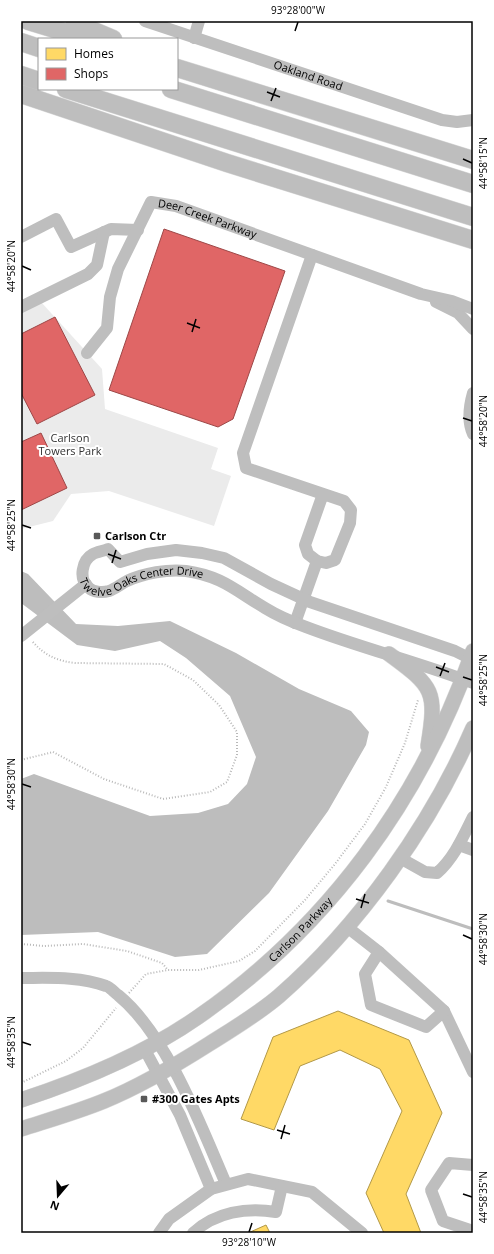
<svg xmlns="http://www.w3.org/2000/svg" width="494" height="1254" font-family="'Open Sans',sans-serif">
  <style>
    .green { fill: #ebebeb }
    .water { fill: #bdbdbd }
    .homes { fill: #ffd966; stroke: #b29847 }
    .shops { fill: #e06666; stroke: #9d4747 }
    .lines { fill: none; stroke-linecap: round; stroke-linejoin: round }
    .stream { stroke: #bdbdbd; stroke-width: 3 }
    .major-casing { stroke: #dbdbdb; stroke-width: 16 }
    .highway-casing { stroke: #dbdbdb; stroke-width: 19 }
    .path { stroke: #b9b9b9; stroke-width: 2; stroke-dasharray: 1 2; stroke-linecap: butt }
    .minor { stroke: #bebebe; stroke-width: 12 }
    .major { stroke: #bebebe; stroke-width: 15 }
    .highway { stroke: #bebebe; stroke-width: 18 }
    .ticks { fill: none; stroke: #000; stroke-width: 1.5 }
    .poi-dot { fill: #595959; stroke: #fff; stroke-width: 1.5 }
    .labels { text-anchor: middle; stroke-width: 4; stroke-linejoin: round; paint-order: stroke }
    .street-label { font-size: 11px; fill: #000; stroke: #fff }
    .park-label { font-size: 11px; fill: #313131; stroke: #fff }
    .poi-label { font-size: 11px; font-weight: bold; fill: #000; stroke: #fff; text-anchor: start }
    .neatline { fill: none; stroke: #000; stroke-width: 1.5 }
    .ticks-label { font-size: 10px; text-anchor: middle; fill: #000 }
  </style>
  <rect width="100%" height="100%" fill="#fff"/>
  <path class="green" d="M21,300L41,302L102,369L105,409L218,448L211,469L231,476L214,526L109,491L71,494L53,521L21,529Z"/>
  <path class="water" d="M21,571L28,574L76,624L118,626L170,621L236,653L299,689L351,711L369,732L366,745L328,811L269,893L207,954L175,957L98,932L21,935V779L34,774L150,816L198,813L228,804L247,784L256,757L230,696L186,658L160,641L115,651L77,645L21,603Z"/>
  <path class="homes" d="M338,1011L409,1040L442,1113L406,1194L421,1233H384L366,1193L402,1111L380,1069L340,1050L300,1066L274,1130L241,1119L273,1037Z
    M266,1225L270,1233H248Z"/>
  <path class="shops" d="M164,229L285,271L233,419L218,427L109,390Z
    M55,317L95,395L37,424L21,393V334Z
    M41,433L67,488L21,510V442Z"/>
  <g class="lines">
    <path class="stream" d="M388,901L473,929"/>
    <g class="major-casing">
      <g id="major">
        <path d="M389,654C434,687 437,691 428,746"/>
        <path id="s4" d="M21,1100C82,1080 145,1054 198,1017C328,927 421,799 473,651"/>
        <path d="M21,1129C49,1120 77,1112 104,1101C141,1086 176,1065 209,1044C233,1029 258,1014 279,996C359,926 431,825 473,728"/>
      </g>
    </g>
    <g class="highway-casing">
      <path id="highway" d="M28,21L87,39
        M75,23L113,39
        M21,42L39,48
        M177,68L473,160
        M21,75L39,81
        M66,89L473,217
        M171,89L473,184
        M21,94L227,163L473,240"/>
    </g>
    <path class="path" d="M21,760L53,752L104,779L163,799L210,792L227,782L237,755V732L219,705L193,680L164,664L75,663C57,661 44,655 32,641
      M21,944L44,946L83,944L127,951L162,963L168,970
      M129,993L146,974L168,970H199L239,961L255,951L305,900L335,864L365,824L386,787L405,743L418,700
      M21,1083L66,1061L83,1048L116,1008"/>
    <g class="minor">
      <path id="s1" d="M145,21L442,120L457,122L473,120"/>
      <path d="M194,38L199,21"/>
      <path d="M21,237L56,219L71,247L111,229L138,230"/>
      <path d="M312,255L243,453L246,468L344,501L351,510L350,523L335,560L326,563L317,561L308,554L305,545L323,494"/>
      <path d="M436,302L458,313L473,329"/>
      <path d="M21,307L88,274L97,265L104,232"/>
      <path id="s2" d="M87,353L107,328L110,297L118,269L151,202L176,206L421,294L452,301L473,309"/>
      <path d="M473,393C469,407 467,421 473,434"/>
      <path d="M295,623L317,561"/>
      <path d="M21,636L86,584"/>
      <path id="s3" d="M473,660L455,651L310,602L271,584L224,558L202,553L176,550L147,554L120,562L108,549C103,551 97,552 93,554C82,560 78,579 89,588C93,592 102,593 109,591C115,589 121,584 127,581C144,573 168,569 186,571C222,576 236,591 265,608C278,616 292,622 306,627C361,648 418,662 473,683"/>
      <path d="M459,845L473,850"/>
      <path d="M400,858L425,872L437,873C454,858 463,837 473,817"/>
      <path d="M347,927L379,952L444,1011L473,1072"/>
      <path d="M379,952L365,974L371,1005L426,1027L444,1011"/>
      <path d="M21,978C49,978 79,976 106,986C110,987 114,992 118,995C167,1035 201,1126 226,1184"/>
      <path d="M144,1048L180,1115L211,1189"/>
      <path d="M473,1165L449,1163L431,1190L443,1221L473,1231"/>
      <path d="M159,1233L169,1219L211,1189L248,1179L312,1192L362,1233"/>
      <path d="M193,1233C215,1212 247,1207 276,1212L282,1186"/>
    </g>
    <use href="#major" class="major"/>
    <use href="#highway" class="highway"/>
  </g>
  <path class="ticks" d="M295,31L298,22M267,92L280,97M271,101L276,88M463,159L472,163M22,266L31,270M187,323L200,328M192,332L196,319M463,418L472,421M22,525L31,528M108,554L121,559M112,563L116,550M436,667L449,672M440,676L445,663M463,677L472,680M22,784L31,787M356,899L369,903M361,908L365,894M463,935L472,939M22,1042L31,1045M277,1130L290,1134M281,1139L285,1125M463,1194L472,1197M249,1232L252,1223"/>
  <g class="poi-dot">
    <rect x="93" y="532" width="8" height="8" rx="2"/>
    <rect x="140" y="1095" width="8" height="8" rx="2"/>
  </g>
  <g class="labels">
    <g class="street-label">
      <text dy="4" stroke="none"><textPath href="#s1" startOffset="172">Oakland Road</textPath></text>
      <text dy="4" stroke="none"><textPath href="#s2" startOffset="226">Deer Creek Parkway</textPath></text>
      <text dy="4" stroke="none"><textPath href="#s3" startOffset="503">Twelve Oaks Center Drive</textPath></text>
      <text dy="4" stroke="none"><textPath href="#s4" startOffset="331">Carlson Parkway</textPath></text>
    </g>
    <g class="park-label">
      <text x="70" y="442">Carlson<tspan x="70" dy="13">Towers Park</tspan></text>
    </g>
    <g class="poi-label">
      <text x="105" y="540">Carlson Ctr</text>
      <text x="152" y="1103">#300 Gates Apts</text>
    </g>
  </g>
  <rect width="494" height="1254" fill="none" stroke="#ffffff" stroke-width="44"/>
  <rect x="38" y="38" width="140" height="52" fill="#ffffff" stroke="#999999"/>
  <rect x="46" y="48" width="20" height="12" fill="#ffd966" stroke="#999999"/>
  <text x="74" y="58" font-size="12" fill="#000000">Homes</text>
  <rect x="46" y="68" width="20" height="12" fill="#e06666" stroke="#999999"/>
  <text x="74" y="78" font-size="12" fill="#000000">Shops</text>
  <g transform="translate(58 1196) rotate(199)" stroke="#ffffff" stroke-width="3" paint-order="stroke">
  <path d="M0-3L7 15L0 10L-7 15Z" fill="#000000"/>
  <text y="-6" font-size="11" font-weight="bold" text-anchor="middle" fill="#000000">N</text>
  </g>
  <rect x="22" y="22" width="450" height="1210" class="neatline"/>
  <g class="ticks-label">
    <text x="298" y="14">93°28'00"W</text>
    <text transform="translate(483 163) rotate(-90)" y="4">44°58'15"N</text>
    <text transform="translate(11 266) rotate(-90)" y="4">44°58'20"N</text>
    <text transform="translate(483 421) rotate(-90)" y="4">44°58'20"N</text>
    <text transform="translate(11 525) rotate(-90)" y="4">44°58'25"N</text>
    <text transform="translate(483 680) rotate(-90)" y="4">44°58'25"N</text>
    <text transform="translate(11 784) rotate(-90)" y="4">44°58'30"N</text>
    <text transform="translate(483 939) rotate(-90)" y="4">44°58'30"N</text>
    <text transform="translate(11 1042) rotate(-90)" y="4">44°58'35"N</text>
    <text transform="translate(483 1197) rotate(-90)" y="4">44°58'35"N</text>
    <text x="249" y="1246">93°28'10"W</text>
  </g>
</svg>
